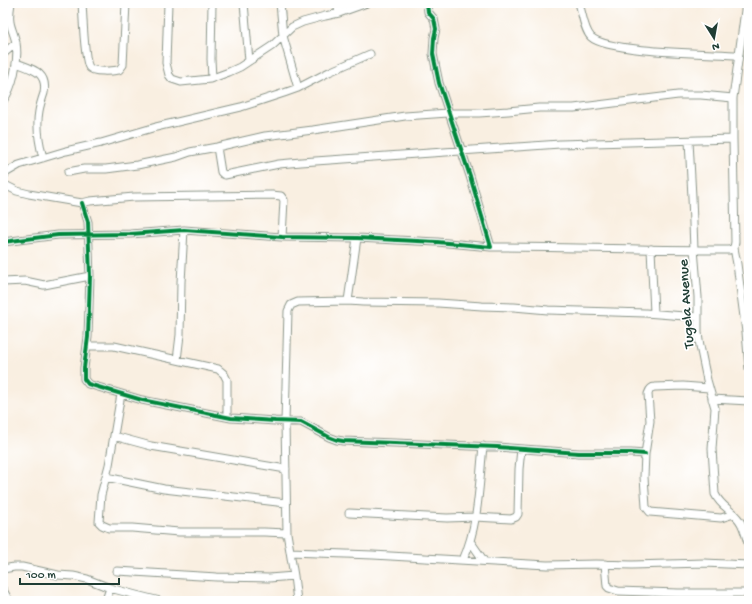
<svg xmlns="http://www.w3.org/2000/svg" width="752" height="604" font-family="'Gochi Hand',sans-serif">
  <style>
    .lines { fill: none; stroke-linecap: round; stroke-linejoin: round }
    .street-casing { stroke: #8c968a; stroke-width: 9 }
    .street { stroke: #fff; stroke-width: 7 }
    .cycleway-casing { stroke: #fff; stroke-width: 6 }
    .cycleway { stroke: #00873e; stroke-width: 4 }
    .labels { text-anchor: middle; stroke-width: 3.5; stroke-linejoin: round; paint-order: stroke }
    .street-label { font-size: 15px; fill: #1f3d34; stroke: #fff }
  </style>
  <rect width="100%" height="100%" fill="#fff"/>
  <filter id="ink" filterUnits="userSpaceOnUse"><feTurbulence type="fractalNoise" baseFrequency=".025" numOctaves="2"/><feDisplacementMap in="SourceGraphic" scale="8" xChannelSelector="R" yChannelSelector="G"/><feConvolveMatrix kernelMatrix="1 2 1 2 8 2 1 2 1" color-interpolation-filters="sRGB"/></filter>
  <filter id="wash" filterUnits="userSpaceOnUse"><feTurbulence type="fractalNoise" baseFrequency=".012" numOctaves="4" result="noise"/><feDisplacementMap in="SourceGraphic" scale="16" xChannelSelector="R" yChannelSelector="G"/><feGaussianBlur stdDeviation="0.9" result="paint"/><feColorMatrix in="noise" values="0 0 0 0 0 0 0 0 0 0 0 0 0 0 0 0 0 1.4 0 .05"/><feComposite in="paint" operator="in"/></filter>
  <g filter="url(#wash)">
    <rect width="100%" height="100%" fill="#f9efe1"/>
  </g>
  <g filter="url(#ink)">
    <g class="lines">
      <g class="street-casing">
        <path id="street" d="M82,3C83,14 84,60 89,67C93,73 113,71 119,70L123,65L126,3
          M168,3L166,63L169,75L172,79L181,82L210,79L229,72L240,67L272,46L292,27L303,22L325,16L339,13L367,3
          M212,3L211,59L212,78
          M244,3L249,61
          M280,3L283,36L298,88
          M337,3L339,13
          M579,3C582,12 584,30 591,37C608,53 711,53 738,55
          M3,54L16,43
          M16,63C32,69 48,72 44,93C42,99 40,105 39,111C36,127 39,143 43,158
          M3,101C13,87 19,60 16,43C15,36 11,29 10,22C9,16 10,9 11,3
          M689,141L692,197L694,249L698,297V333L700,346L707,380L715,408L712,449L715,494C721,507 731,509 739,520C744,526 747,540 749,547
          M217,147L221,172L223,174L225,175L279,164L301,162L560,144L733,139
          M68,172L84,169H106L137,165L176,157L190,152L217,147L265,136L313,130L405,116L448,113H479L508,111L539,108H574L678,95H701L733,98
          M3,176L7,172L19,165L66,151L101,143L156,127L241,107L284,93L298,88L329,72L370,54
          M3,184L17,191L29,194L82,203L90,201L134,197L272,195L281,196L284,200L282,237
          M82,203L88,222L90,276L88,337L84,368V379L88,384L142,400L231,418L275,421L301,422L329,437L337,440L343,441L497,447L579,453H631L645,454
          M3,242L58,235L130,234L184,230L282,237L357,238L437,242L491,247L470,176L439,83L433,54L434,38L436,29L434,19L428,12L427,3
          M491,247C571,247 650,250 729,250L734,248L735,242L733,139V98L746,3
          M734,248L737,264L746,332L749,369
          M651,249L654,313
          M3,282L25,281L44,285L90,276
          M348,301L357,238
          M87,346H114L218,369L224,374L227,380V417
          M177,360L180,335L181,282L184,230
          M709,388L683,386L655,387C650,387 649,391 648,394L650,421L645,454L644,477L646,507L650,512L721,518L734,514
          M121,394L109,465L101,495L99,522L102,525L109,528H132L179,532H264L287,533
          M712,399L749,401
          M114,436L151,446L286,469
          M106,477L164,489L286,503
          M349,513L447,518L475,517L511,519L516,517L518,514L519,469L521,449
          M470,541L484,561
          M290,552L373,555L547,565L596,564L632,565L704,563L749,565
          M463,560C479,524 479,484 483,446
          M605,564L607,586L609,588L618,591L678,593H749
          M3,569L14,567H22L58,575L73,576L87,579L110,588L136,595L160,601
          M117,571L217,577L269,578L294,576
          M3,590L9,601
          M107,601V597L110,588
          M297,601L294,576L287,533L285,422L288,311L291,305L298,302L348,301L363,302L438,303L482,306L514,307L548,310L645,313L698,317"/>
      </g>
      <use href="#street" class="street"/>
      <g class="cycleway-casing">
        <path id="cycleway" d="M82,203L88,222L90,276L88,337L84,368V379L88,384L142,400L231,418L275,421L301,422L329,437L337,440L343,441L497,447L579,453H631L645,454
          M3,242L58,235L130,234L184,230L282,237L357,238L437,242L491,247L470,176L439,83L433,54L434,38L436,29L434,19L428,12L427,3"/>
      </g>
      <use href="#cycleway" class="cycleway"/>
    </g>
  </g>
  <g class="labels">
    <g class="street-label">
      <text transform="translate(685 304) rotate(-94)" y="5">Tugela Avenue</text>
    </g>
  </g>
  <rect width="752" height="604" fill="none" stroke="#fff" stroke-width="16"/>
  <g transform="translate(714 38) rotate(169)" stroke="#ffffff" stroke-width="3" paint-order="stroke">
  <path d="M0-3L7 15L0 10L-7 15Z" fill="#1f3d34"/>
  <text y="-6" font-size="11" font-weight="bold" text-anchor="middle" fill="#1f3d34">N</text>
  </g>
  <path d="M20 578v6h99v-6" fill="none" stroke="#1f3d34" stroke-width="2"/>
  <text x="26" y="578" font-size="12" fill="#1f3d34" stroke="#ffffff" stroke-width="3" paint-order="stroke">100 m</text>
</svg>
